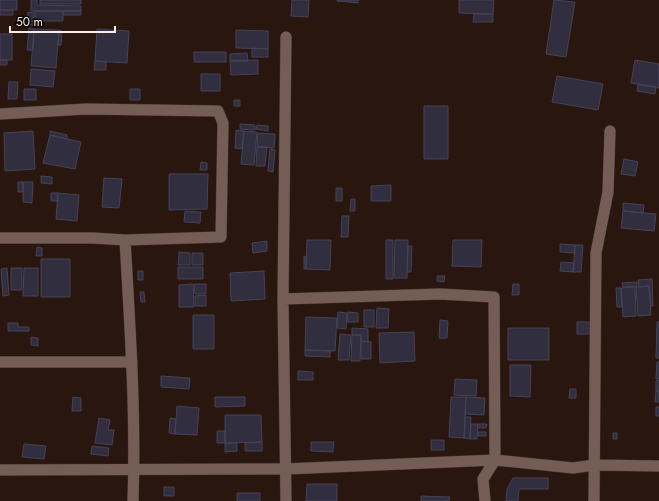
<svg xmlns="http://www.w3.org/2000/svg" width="659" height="501" font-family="Jost,sans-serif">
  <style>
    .building { fill: #312e40; stroke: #464356 }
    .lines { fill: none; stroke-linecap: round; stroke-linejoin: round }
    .minor-casing { stroke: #3f322e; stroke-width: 12 }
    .minor { stroke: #745d54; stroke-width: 11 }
  </style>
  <rect width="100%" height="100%" fill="#28160f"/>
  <path class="building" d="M0,0H17V10H0Z
    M31,0H37V5L81,6V11H31Z
    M40,0H81V4H40Z
    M292,0H309L308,17L291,16Z
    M337,0H358V3L337,1Z
    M459,0H494L493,14L459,13Z
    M554,0L575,2L566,57L546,54Z
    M0,10H13V15H0Z
    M35,11H63V21H35Z
    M63,11H81V15H63Z
    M28,12L34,13L33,25H27Z
    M474,14H493V22H473Z
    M29,28L34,29L33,50H27Z
    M34,29L59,30L56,68L31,66Z
    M97,29L129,31L127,63L95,61Z
    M59,30L62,31L61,45H58Z
    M236,30L268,31V49L236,48Z
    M0,34H12V60H0Z
    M252,48L268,49V57H252Z
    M194,52H226V62H194Z
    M247,53L248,61H230V54Z
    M0,60H7V65H0Z
    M258,60V74L231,75L230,61Z
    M635,60L659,64V88L631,83Z
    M95,61L106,62V70H94Z
    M31,69L55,71L53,87L30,85Z
    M201,74H220V91H201Z
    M557,76L603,84L598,110L552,102Z
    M9,82H18L17,99H8Z
    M638,84L656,87L655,94L637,91Z
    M24,89H36V100H24Z
    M130,89H140V100H130Z
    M234,100H240V106H234Z
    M424,106H448V159H424Z
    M240,124L255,125V130L240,129Z
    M257,125L268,126V131L256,129Z
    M236,130L244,131L242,149L235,148Z
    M33,131L35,169L5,171L4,133Z
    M50,131L67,135V139L50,135Z
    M244,131L257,132L254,165L241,164Z
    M258,133L275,134L274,148L257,147Z
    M50,135L81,142L75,169L43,163Z
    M257,147H267L265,166H256Z
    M270,149L275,150L273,172L268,171Z
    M624,159L638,162L635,176L621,174Z
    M201,162L207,163V170H200Z
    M169,174H208L207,209L169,210Z
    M41,176L52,177V184L41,183Z
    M104,178L122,179L119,208L102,207Z
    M18,182H23V192H18Z
    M23,182H33L32,203L23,202Z
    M391,185V201H371V186Z
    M336,188H342V201H336Z
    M51,193H58V201H51Z
    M58,193L79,195L77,221L56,219Z
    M351,199H355V211H350Z
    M623,203L644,205L643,213L623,211Z
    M185,211L201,212L200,223L184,222Z
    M623,211L656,214L654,231L621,228Z
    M342,216H349L348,237H341Z
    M307,240H331L330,270L306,269Z
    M386,240H393V279H386Z
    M395,240H408L407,278H394Z
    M453,240H482L481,267L452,266Z
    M267,241V251L253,253L252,243Z
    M560,244L575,245V253L560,252Z
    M575,245H583L581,272H573Z
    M408,246H412L411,272H407Z
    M37,247L42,248V256H36Z
    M179,252L190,253V265H178Z
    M192,253H203V265H192Z
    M304,256L306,257V269H304Z
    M41,259H70V297H41Z
    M561,262L574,263L573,272L560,271Z
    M178,267H203V279H178Z
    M7,268L9,295L3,296L1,269Z
    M11,268H22V290H11Z
    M24,268H38V296H23Z
    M138,271H143V280H138Z
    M264,271L265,299L231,301L230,273Z
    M437,276H445L444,282L437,281Z
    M652,279L653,306H651L649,286L639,287L638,280Z
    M637,282V286L623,287L622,283Z
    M193,284L194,307H179V285Z
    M194,284H206V294H195Z
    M513,284H519V295H512Z
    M649,286L651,315L638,316L636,287Z
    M635,287L636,316L623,317L621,288Z
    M616,288H621L622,307H617Z
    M140,292H144L145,302H141Z
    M206,295V306H195V296Z
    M377,308L389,309L388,328H376Z
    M364,310H374V327H364Z
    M338,312L347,313L346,329L337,328Z
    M348,312L358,313V322H347Z
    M193,315H214V349H193Z
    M306,317L337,318L335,351L305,350Z
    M440,320L448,321L447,338H439Z
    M577,322H590V334H577Z
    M657,322H659V358H656Z
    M8,323H18V327H29V331H8Z
    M352,328L368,329V342L361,341V335H352Z
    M508,328H549V360H508Z
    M414,332L415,361L380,363L379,333Z
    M340,334L351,335L349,360H338Z
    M352,335H361L360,361H351Z
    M31,337L38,338V346L31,345Z
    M361,341L371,342V359H361Z
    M305,350L330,351V357L305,356Z
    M657,362H659V379H656Z
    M510,365H531L530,397L510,396Z
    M298,371L313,372V380H298Z
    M161,376L190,378L189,389L161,387Z
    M455,379L477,380L476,396L454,395Z
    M659,380V391H656V381Z
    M570,389H576V398H569Z
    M656,391H659V402H655Z
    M73,397L81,398V411H72Z
    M215,397H245V406L215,407Z
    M451,397H466L464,438L449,437Z
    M466,397L485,398L484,415L465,414Z
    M177,406L199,408L197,435L175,434Z
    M656,407H659V416H656Z
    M225,415H261L262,442L225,443Z
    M465,417H471L470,439L464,438Z
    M99,418L110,420L108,430H114L112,445L95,443Z
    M170,418L176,419L175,434L169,433Z
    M471,424H478L477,439H470Z
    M478,424H487L486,428H478Z
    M217,431H225V443H217Z
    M478,432H486V436H478Z
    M613,433H617V439H613Z
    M431,440H444V450H431Z
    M262,442V451H245V443Z
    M311,442H334L333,452L311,451Z
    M225,443H237V451L225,452Z
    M24,444L46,446L44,459L22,457Z
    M92,446L109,448L108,456L91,454Z
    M513,478H548V489H519L518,501H506L507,489Z
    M307,484H337V501H306Z
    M164,487H174V496H164Z
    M237,493H260V501H237Z
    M421,496L450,497L449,501H421Z"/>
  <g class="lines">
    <g class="minor-casing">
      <path id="minor" d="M0,114L86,109L218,111L223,123L221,237L125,240L93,238H0
        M125,240C130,327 136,414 133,501
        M283,299L440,294L494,297L495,460L483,479L485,501
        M0,362H132
        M0,470L286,469L495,460L573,468L594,465L659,466
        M286,501L283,299L286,37
        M594,501L596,253L608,192L610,131"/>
    </g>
    <use href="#minor" class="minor"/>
  </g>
  <path d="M10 26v6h105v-6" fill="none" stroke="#fbede8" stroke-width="2"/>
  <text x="16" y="26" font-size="12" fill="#fbede8" stroke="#0b0503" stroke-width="3" paint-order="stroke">50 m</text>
</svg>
